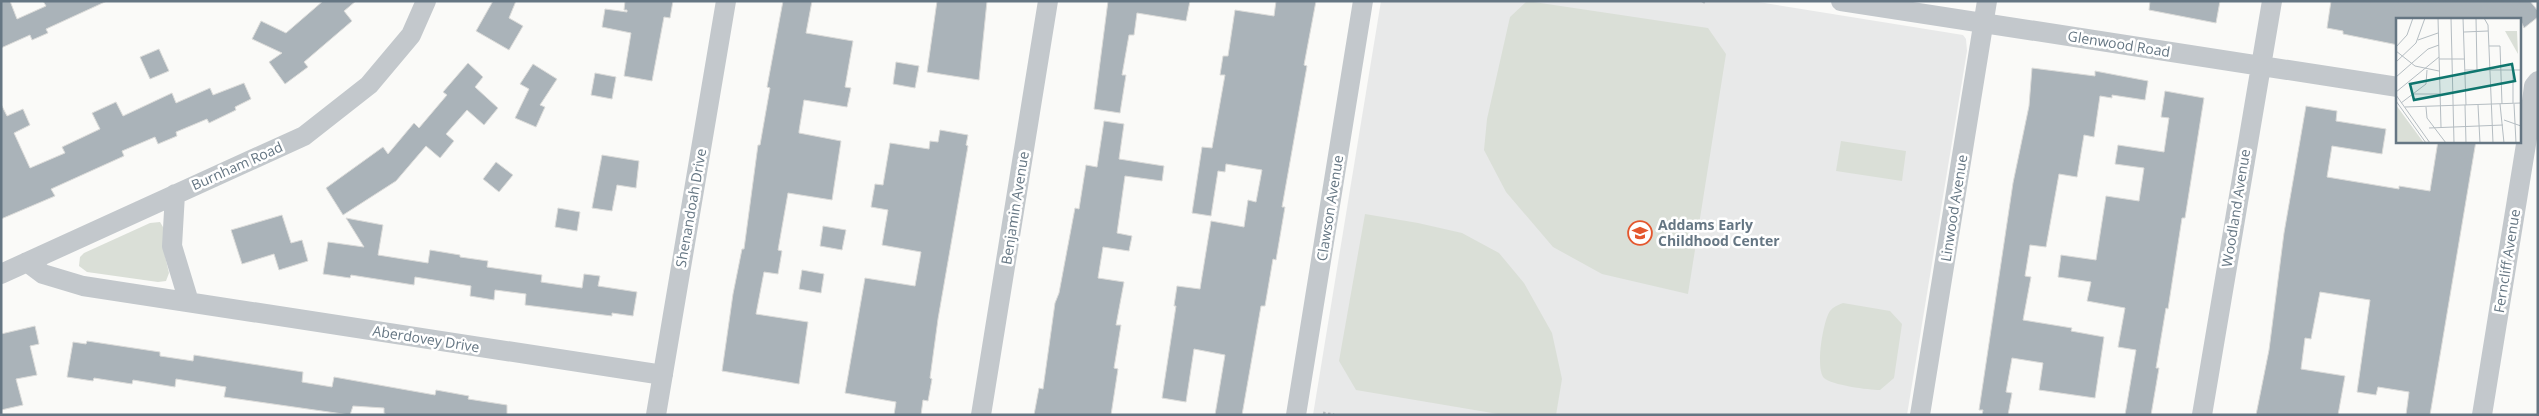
<svg xmlns="http://www.w3.org/2000/svg" width="2539" height="416" font-family="'Open Sans',sans-serif">
  <style>
    .built { fill: #e8e9e9 }
    .green { fill: #dadfd7 }
    .building { fill: #aab3b9; stroke: #dcdcda }
    .lines { fill: none; stroke-linecap: round; stroke-linejoin: round }
    .path { stroke: #bbbfc2; stroke-width: 3; stroke-dasharray: 2.5 2.5; stroke-linecap: butt }
    .minor { stroke: #c3c8cc; stroke-width: 20 }
    .labels { text-anchor: middle; stroke-width: 5; stroke-linejoin: round; paint-order: stroke }
    .street-label { font-size: 14px; fill: #657683; stroke: #fff }
    .poi-label { font-size: 14px; font-weight: bold; fill: #657683; stroke: #fff; text-anchor: start }
    .inset-road { fill: none; stroke: #b5bdc2; stroke-width: 1 }
    .view { fill: #0f766e; fill-opacity: 0.15; stroke: #0f766e; stroke-width: 2.5 }
    .inset-edge { fill: none; stroke: #657683; stroke-width: 2.5 }
  </style>
  <rect width="100%" height="100%" fill="#fafaf8"/>
  <path class="built" d="M1381,1H1752L1963,35L1966,39L1967,51L1907,415H1313Z"/>
  <path class="green" d="M1527,1L1708,28L1726,54L1688,294L1602,274L1553,247L1506,192L1484,150L1487,119L1510,17Z
    M1841,141L1906,151L1902,181L1836,171Z
    M1365,214L1418,223L1462,233L1499,253L1524,283L1552,333L1562,379L1556,415H1504L1356,390L1339,361Z
    M160,222L163,227V247L169,273L166,281L158,282L87,272L79,266L80,257L84,253L150,223Z
    M1843,303L1890,311L1902,324L1894,378L1880,390C1869,390 1831,385 1824,378C1815,369 1823,321 1830,311C1833,307 1838,305 1843,303Z"/>
  <path class="building" d="M1,1H10L17,19L46,6L43,1H107L46,29L48,33L32,40L30,35L1,48Z
    M323,1H356L344,11L352,21L304,62L308,67L285,84L269,62L282,53L252,39L261,21L286,33Z
    M493,1H516L509,18L523,26L509,50L476,31Z
    M625,1H673L670,18L664,17L652,81L624,76L631,33L602,27L605,9L627,12V10H624Z
    M783,1H812L806,33L853,41L845,87L851,88L847,107L804,100L799,131V133L841,141L832,200L788,193L778,250L782,251L778,274L764,272L756,314L808,322L799,384L722,371L733,294L742,249H744L758,145H760L770,88L767,87Z
    M937,1H987L979,80L927,72Z
    M1108,1H1190L1186,21L1137,13L1134,35H1129L1122,75H1126L1120,113L1094,109Z
    M1276,1H1316L1304,65L1307,66L1282,207H1285L1276,260L1273,259L1265,306H1261L1242,415H1215L1225,355L1194,349L1186,402L1162,398L1176,306H1174L1177,286L1200,289L1211,221L1244,227L1248,200L1256,202L1262,170L1226,164L1225,172L1218,171L1211,216L1192,213L1202,147L1212,148L1225,75H1220L1223,56H1228L1235,10L1274,16Z
    M2150,1H2220L2216,23L2149,10Z
    M2331,1H2530L2538,11V17L2524,28L2520,19H2398V45L2343,34V31L2327,28Z
    M159,49L169,71L150,79L140,57Z
    M896,62L919,66L915,88L893,84Z
    M468,63L483,77L475,87L498,108L484,125L467,110L446,134L454,141L440,158L426,146L396,181L343,215L326,188L383,147L388,154L414,123L419,128L447,95L443,92Z
    M533,64L557,79L540,105L545,107L536,127L515,118L529,89L520,84Z
    M2032,68L2095,76V71L2148,81L2145,100L2112,95V98L2100,96L2094,137L2084,135L2077,177L2059,174L2046,247L2030,245L2025,276L2031,277L2023,320L2072,328L2071,331L2104,337L2095,398L2039,390L2043,363L2012,358L2006,392L2012,393L2008,415H1982L1983,410H1979L2013,183L2029,106Z
    M595,73L616,77L612,99L591,95Z
    M244,83L251,99L235,107L236,110L209,123L207,119L176,132L177,136L158,144L155,137L122,151L124,156L51,189L55,196L1,219V104L7,116L23,109L30,125L14,133L30,168L65,153L62,147L100,129L92,113L116,102L123,116L172,93L176,103L210,88L213,95Z
    M2165,91L2204,98L2185,218H2182L2168,309L2166,308L2156,368H2159L2151,415H2125L2136,350L2118,347L2125,308L2087,301L2091,282L2058,277L2061,255L2096,260L2106,196L2139,201L2144,168L2115,164L2118,145L2164,152L2169,118L2161,117Z
    M2306,106L2337,111L2336,121L2386,129L2382,154L2332,146L2327,177L2399,189V186L2430,191L2438,141H2476L2430,415H2406L2409,392L2378,387L2376,395L2357,392L2370,300L2320,292L2311,339L2305,338L2301,369L2345,376L2338,415H2256L2269,350L2284,233Z
    M1104,121L1124,124L1119,159L1164,166L1162,181L1125,176L1117,233L1132,236L1129,251L1103,247L1098,278L1124,282L1116,325H1121L1114,368L1118,369L1111,415H1034L1039,388L1043,389L1055,303L1059,293L1075,208L1079,209L1086,165L1097,167Z
    M940,130L968,135L966,145L968,146L938,319L930,378L932,379L928,401L923,400L921,415H894L896,402L845,393L865,278L915,286L921,252L882,245L888,210L871,207L875,184L883,185L890,143L929,149L930,141L938,142Z
    M602,155L639,161L636,188L617,185L612,211L592,208Z
    M496,162L513,175L499,192L483,179Z
    M558,208L580,212L577,231L555,227Z
    M282,215L291,243L302,240L308,261L279,270L274,254L242,264L231,230Z
    M346,218L383,225L378,255L428,263L430,250L460,255V257L488,261L487,267L542,275L541,282L582,288L584,274L600,276L598,286L637,292L633,316L612,313V316L525,305L526,294L495,290L494,300L470,296L471,286L415,277L414,285L351,275L350,278L323,274L328,242L364,247Z
    M823,226L846,230L842,250L820,246Z
    M802,270L824,274L821,293L799,289Z
    M35,326L39,344L30,346L37,375L16,379L23,405L1,410V334Z
    M87,341L160,352V356L193,361L194,355L303,372L302,382L332,387L334,377L435,395L436,390L469,396L468,399L507,405V415H387L384,413V408L353,406L350,415L224,397L226,387L176,379L175,387L133,380L132,384L94,378L93,381L67,377L73,342L86,344Z"/>
  <g class="lines">
    <path class="path" d="M1703,3L1704,1
      M1323,413L1334,415"/>
    <path class="minor" d="M1841,1L2398,87
      M175,194L172,246L189,302
      M27,262L43,274L83,286L663,375
      M1,274L304,136L369,85L411,35L426,1
      M656,415L726,1
      M981,415L1048,1
      M1296,415L1363,1
      M1920,415L1987,1
      M2202,415L2272,1
      M2482,415L2528,132L2534,86L2538,81"/>
  </g>
  <defs>
    <g id="school-ring" transform="scale(1.25)"><circle r="9.5" fill="#fff" stroke="#e4572e" stroke-width="1.5"/><path d="M0-5L7-2L0 1L-7-2ZM-4 1L0 2.5L4 1V4Q0 6-4 4Z" fill="#e4572e"/></g>
  </defs>
  <g fill-rule="evenodd">
    <use href="#school-ring" x="1640" y="233"/>
  </g>
  <g class="labels">
    <g class="street-label">
      <text transform="translate(2119 44) rotate(9)" y="5">Glenwood Road</text>
      <text transform="translate(237 166) rotate(-24)" y="5">Burnham Road</text>
      <text transform="translate(691 208) rotate(-80)" y="5">Shenandoah Drive</text>
      <text transform="translate(1015 208) rotate(-81)" y="5">Benjamin Avenue</text>
      <text transform="translate(1330 208) rotate(-81)" y="5">Clawson Avenue</text>
      <text transform="translate(1954 208) rotate(-81)" y="5">Linwood Avenue</text>
      <text transform="translate(2236 208) rotate(-81)" y="5">Woodland Avenue</text>
      <text transform="translate(2507 261) rotate(-81)" y="5">Ferncliff Avenue</text>
      <text transform="translate(426 339) rotate(9)" y="5">Aberdovey Drive</text>
    </g>
    <g class="poi-label">
      <text x="1658" y="230">Addams Early<tspan x="1658" dy="16">Childhood Center</tspan></text>
    </g>
  </g>
  <g transform="translate(2396 18)">
    <rect width="125" height="125" fill="#fafaf8"/>
    <path d="M109,13H121L122,36ZM0,87L28,125H0Z" fill="#dadfd7"/>
    <path class="inset-road" d="M42,0L45,109M55,0L58,125M67,0L70,87M80,0L81,52M88,0L92,7L97,125M68,14L92,13M22,22L42,15M93,28H104L106,86M0,29L11,17L17,0M0,33L19,48L43,53M43,41H68M0,44L20,25L29,0M117,49V85M69,52H125M0,59L32,31L43,27M0,74L43,39M17,76H44M0,77L34,125M0,83L30,125M5,85L30,66L31,52M104,86L108,125M118,86L120,125M69,87L70,125M82,87L84,125M9,89L125,85M30,89L31,100L50,125M108,102L125,108M33,110L107,107"/>
    <path class="view" d="M116,46L119,63L18,82L14,66Z"/>
    <rect width="125" height="125" class="inset-edge"/>
  </g>
  <rect width="2539" height="416" fill="none" stroke="#657683" stroke-width="5"/>
</svg>
